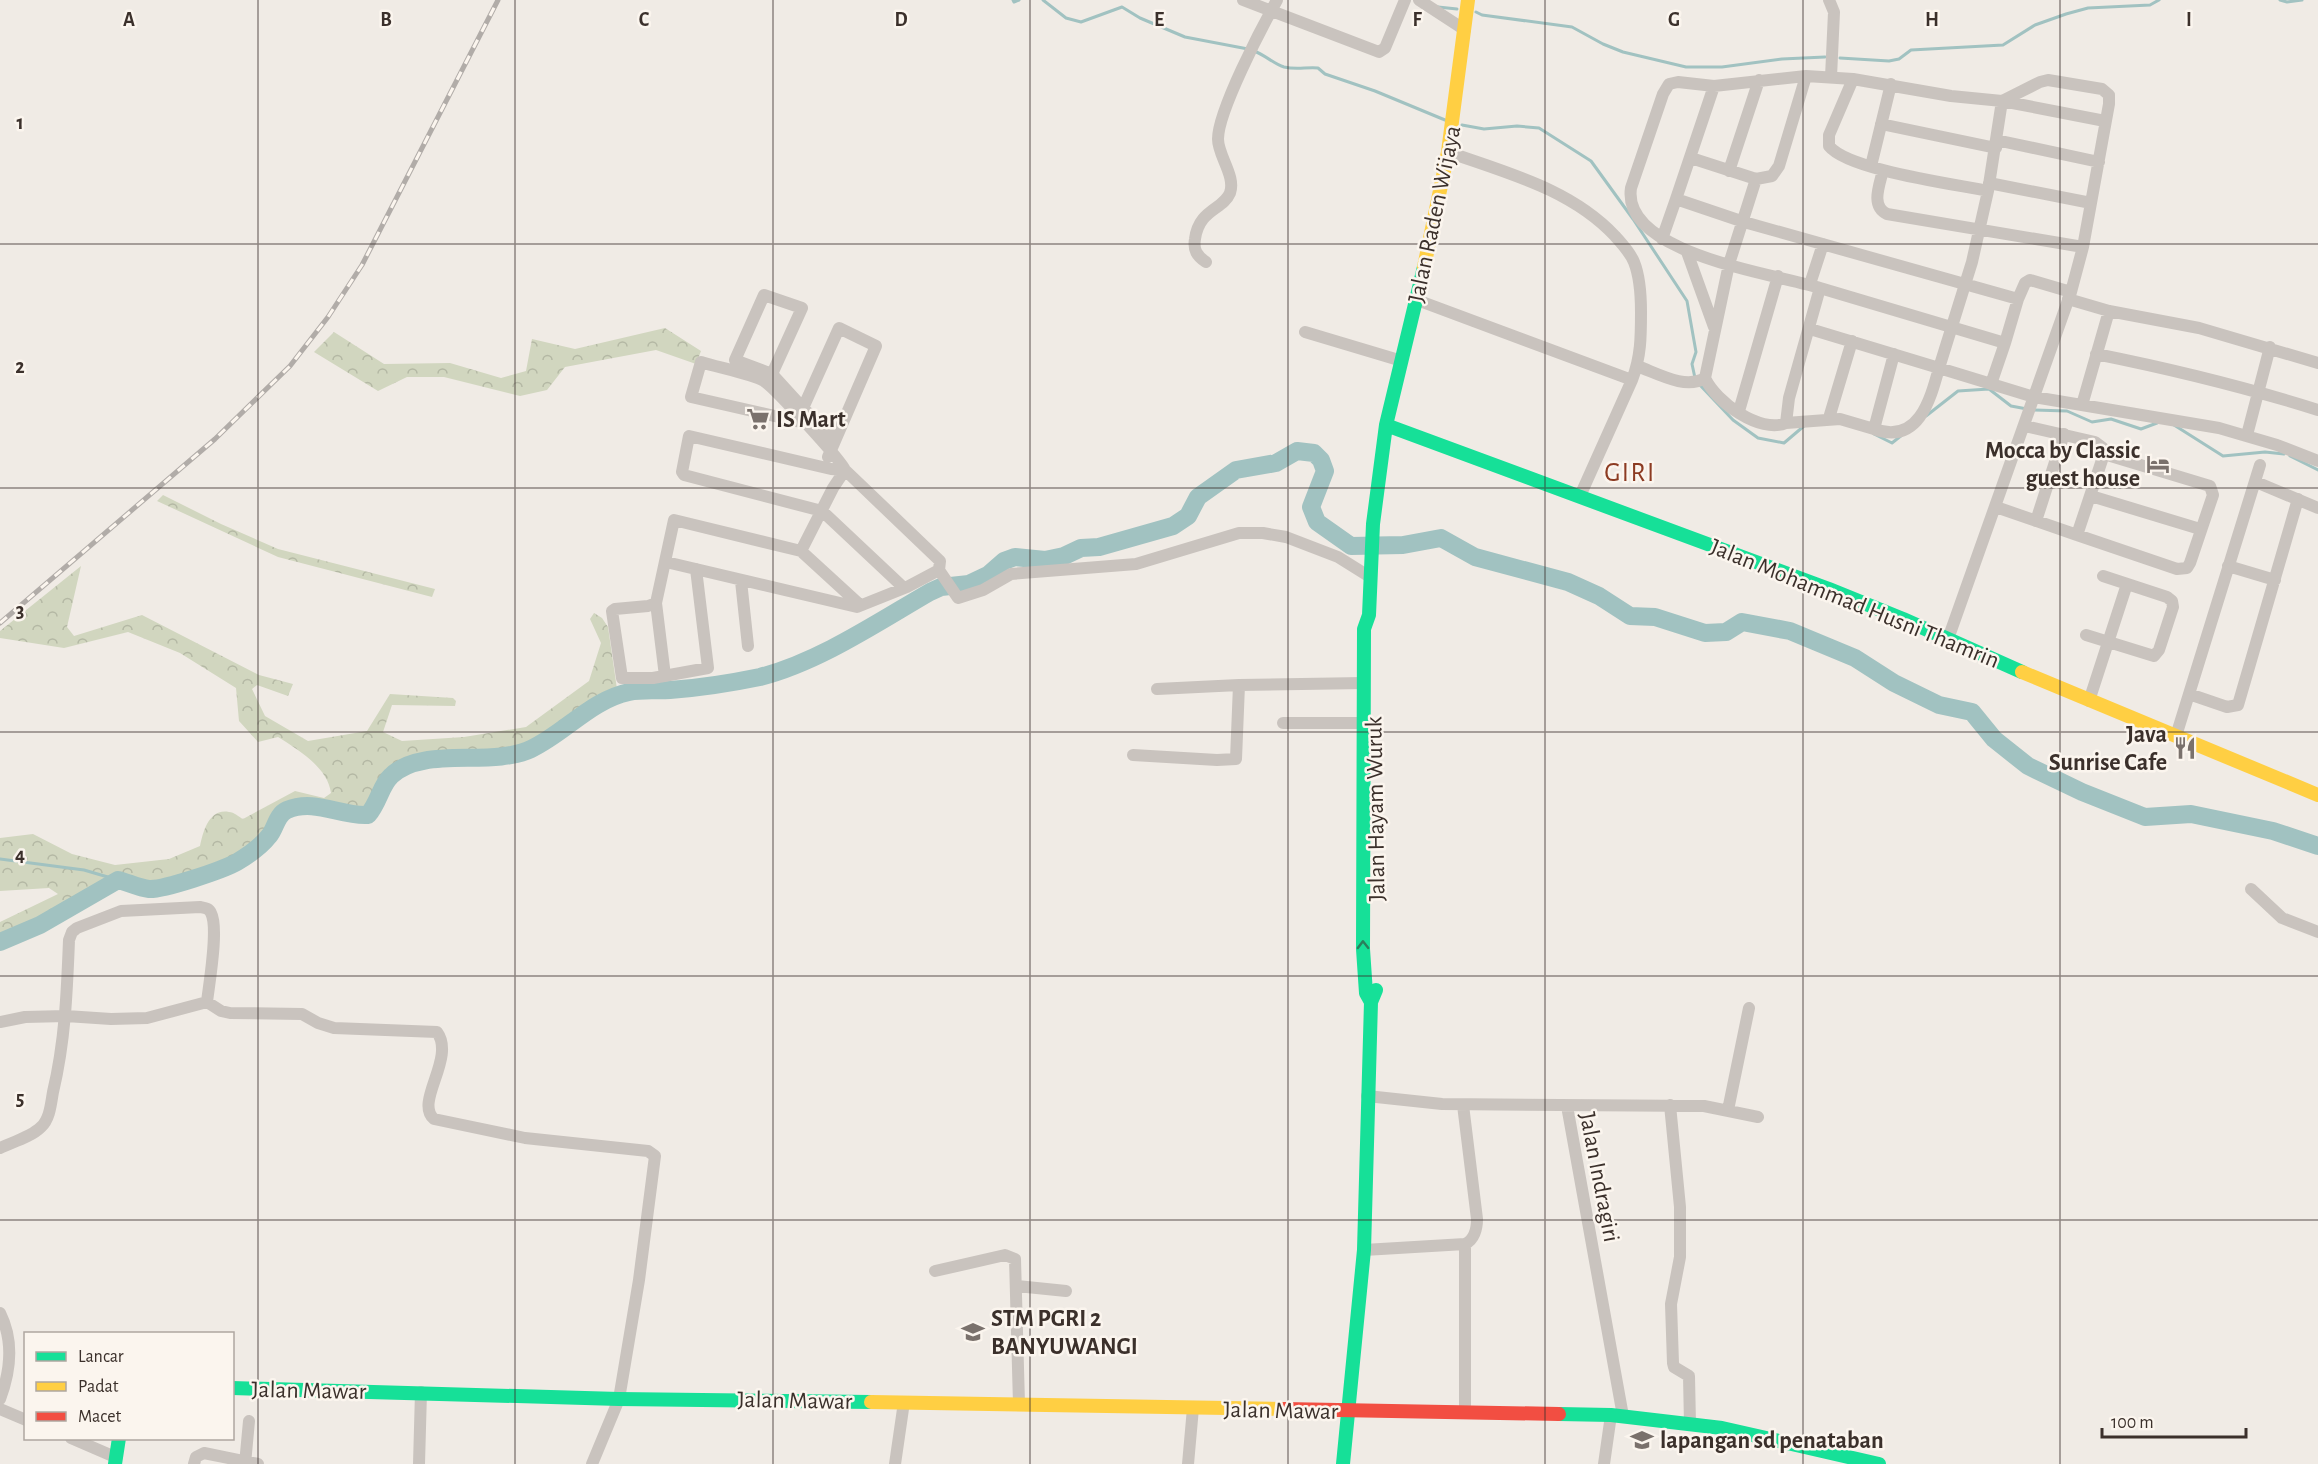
<svg xmlns="http://www.w3.org/2000/svg" width="2318" height="1464" font-family="'Alegreya Sans',sans-serif">
  <style>
    .forest { fill: url(#forest-crowns) }
    .lines { fill: none; stroke-linecap: round; stroke-linejoin: round }
    .stream { stroke: #a1c2c1; stroke-width: 3 }
    .river { stroke: #a1c2c1; stroke-width: 18 }
    .street { stroke: #c9c3be; stroke-width: 12 }
    .fast { stroke: #16e098; stroke-width: 14 }
    .slow { stroke: #ffcf43; stroke-width: 14 }
    .jam { stroke: #f24e42; stroke-width: 14 }
    .rail-casing { stroke: #b1aca8; stroke-width: 5 }
    .rail { stroke: #fbf5ee; stroke-width: 3; stroke-dasharray: 9; stroke-linecap: butt }
    .oneway { stroke: #2a7f5c }
    .grid { fill: none; stroke: #3b302b; stroke-width: 1.5; stroke-opacity: 0.55 }
    .labels { text-anchor: middle; stroke-width: 5; stroke-linejoin: round; paint-order: stroke }
    .street-label { font-size: 24px; fill: #3b302b; stroke: #fbf5ee }
    .poi-label { font-size: 24px; font-weight: bold; fill: #3b302b; stroke: #fbf5ee; text-anchor: start }
    .quarter-label { font-size: 27px; letter-spacing: 1.5px; fill: #8c3b22; stroke: #fbf5ee }
    .grid-label { font-size: 20px; text-anchor: middle; font-weight: bold; fill: #3b302b; stroke: #fbf5ee; stroke-width: 5; stroke-linejoin: round; paint-order: stroke }
  </style>
  <defs>
    <pattern id="forest-crowns" width="20" height="18" patternUnits="userSpaceOnUse" patternTransform="scale(1.5)"><rect width="20" height="18" fill="#d1d6bf"/><path d="M2 6a3 3 0 1 1 6 0M12 15a3 3 0 1 1 6 0" fill="none" stroke="#b4b8a4"/></pattern>
  </defs>
  <rect width="100%" height="100%" fill="#f0ebe5"/>
  <path class="forest" d="M665,328L701,351L696,364L656,350L565,367L547,390L520,396L444,377H407L378,391L314,352L334,332L384,364L450,363L501,378L526,371L532,339L575,349Z
    M163,495L221,524L278,549L435,589L432,597L278,557L157,501Z
    M81,566L67,627L74,636L142,615L259,675L293,684L288,696L257,685L252,689L265,716L308,741L367,731L390,694L453,698L456,701L455,706L392,705L383,732L402,741L464,737L526,727L589,681L601,643L590,619L594,613L602,618L608,627L618,696L589,710L530,750L500,757L414,761L391,775L377,805L368,815C341,817 315,798 287,810C276,815 276,828 269,836C262,845 247,856 237,862C223,870 163,890 149,889C138,888 127,882 117,880L40,925L0,942V922L58,894L49,888L0,891V838L33,834L72,854L115,865L169,859L200,846C203,832 209,808 229,812C234,812 239,817 243,819L295,791L324,798L331,793C328,768 299,750 278,737L258,742L239,721L236,688L180,653L128,632L64,648L0,638V631Z"/>
  <g class="lines">
    <path class="stream" d="M1013,0L1014,2L1019,0
      M1043,0L1066,18L1081,22L1122,7L1140,18L1185,37L1248,49
      M2280,0L2287,2L2302,0
      M1438,7L1457,9
      M1476,12L1482,15L1572,27L1603,44L1623,52L1686,67H1722L1782,59L1825,57
      M1254,51C1265,55 1274,64 1284,67C1296,70 1306,67 1318,68L1325,74L1375,91L1445,120
      M1840,58L1889,61L1899,59L1911,50L2003,45L2035,25L2066,14L2088,8L2150,5L2159,0
      M1462,125L1484,129L1517,126L1539,128L1591,161L1633,219L1687,301L1696,352L1692,364L1695,378
      M1698,383L1733,420L1758,438L1784,443L1804,426
      M2034,410L2067,411L2092,422L2111,419L2141,429L2157,423
      M1926,416L1958,391L1989,389L2011,406L2027,409
      M2174,425L2223,456L2265,452L2284,454
      M1874,434L1892,443L1902,435
      M2290,456L2318,470
      M0,859L84,870L118,880"/>
    <path class="river" d="M0,942L40,925L118,880C127,882 139,888 149,889C163,890 223,870 237,862C247,856 262,845 269,836C276,828 276,815 287,810C315,798 341,817 368,815C379,802 381,785 391,776C422,745 491,768 531,749C565,733 591,700 629,692C642,689 656,691 670,690C699,688 731,683 760,677C819,662 878,622 930,592L941,587L969,584L988,575L1004,561L1015,557L1045,560L1064,556L1081,548L1099,547L1173,526L1188,516L1198,497L1236,470L1276,463L1297,451L1314,453L1321,460L1325,471L1311,507L1317,522L1351,546L1403,545L1441,538L1475,557L1568,582L1599,596L1630,616L1655,617L1705,633L1726,632L1742,622L1790,631L1855,658L1894,683L1939,705L1972,712L1994,739L2028,766L2082,792L2145,817L2191,814L2273,831L2318,846"/>
    <path class="street" d="M1243,0L1379,52L1385,48L1405,0
      M1419,0L1465,30
      M1829,0L1834,12L1831,77
      M1881,124L1996,148
      M1996,140L2099,162
      M1448,152C1507,173 1571,189 1615,236C1622,244 1630,252 1634,262C1640,277 1641,296 1641,312C1641,336 1641,357 1632,380
      M1691,158L1756,179L1772,176L1779,166L1806,76
      M1871,166L1891,84
      M1883,170C1880,184 1870,206 1887,214L2083,247
      M1729,171L1759,80
      M1989,183L2091,203
      M1988,191L1972,262L1939,368L2034,397L2219,428L2277,445L2318,461
      M1676,199L1714,86
      M1662,239L1676,199L1744,222L2018,299L2025,283L2030,280L2071,292
      M1687,252L1714,327
      M1206,262C1197,256 1193,250 1195,239C1199,209 1223,210 1230,193C1236,176 1218,156 1218,139C1218,111 1262,27 1277,0
      M1810,284L1823,244
      M1820,288C1776,274 1621,254 1631,188L1663,94L1669,84L1678,82L1714,86L1806,76L1853,79
      M764,295L802,308L772,374L735,360Z
      M2068,299L2109,311L2199,328L2318,363
      M1417,300L1632,380L1580,496
      M1810,329L1939,368C1930,401 1918,445 1874,429
      M1305,332L1402,361
      M2096,354C2171,369 2245,387 2318,410
      M1637,366C1657,373 1685,390 1705,378L1729,264L1756,179
      M1705,378C1716,402 1760,434 1786,423L1789,398L1820,288L2005,343L2018,299
      M768,384L772,374L803,408L839,328L876,346L828,457
      M1991,384L2005,343
      M2082,405L2109,311
      M803,408L836,439
      M1739,411L1778,276
      M1829,418L1852,341
      M805,423L691,397L701,362C716,367 753,374 764,381C774,387 841,460 845,470
      M1786,423L1840,419L1874,429L1894,354
      M2247,435L2270,347
      M845,470L831,469L689,436L682,472L684,475L822,511L904,588
      M2256,482L2318,508
      M2091,496L2200,529
      M1996,507L2077,535L2104,454L2103,448L2095,442L2025,426
      M2036,521L2064,434
      M2077,535L2177,569L2187,568L2190,563L2213,495L2210,486L2104,454
      M801,551L860,605
      M666,562L857,607L907,587L939,570L958,598L983,590L1011,574L1136,564L1239,533H1263L1286,537L1338,557L1370,577
      M2228,566L2275,580
      M696,569L708,668L653,678H622L612,611L615,609L648,606L656,603L674,520L801,551L833,488L845,470L940,561L939,570
      M741,581L748,646
      M656,603L665,676
      M2086,635L2154,656L2159,650L2173,607L2172,601L2167,597L2103,576
      M1948,639L2071,292L2083,247L2109,104V95L2102,89L2048,80L2040,82L2002,101L1951,96L1853,79L1829,135V146C1848,170 1954,184 1988,191L2002,101L2105,121
      M1157,689L1239,685L1364,683
      M2189,694L2227,707L2238,705L2298,499
      M2089,701L2127,584
      M1283,723H1363
      M2176,736L2260,465
      M1133,755L1217,760L1236,759L1239,685
      M2251,889L2282,918L2318,932
      M207,1002L221,1011L230,1013L302,1014L318,1023L334,1028L437,1032C456,1058 414,1102 434,1119L525,1138L648,1151L655,1156L639,1280L619,1399L592,1464
      M0,1022L25,1017L66,1016L111,1019L147,1018L207,1002C209,984 219,928 211,913C209,908 205,908 200,907L121,911L77,928L72,932L69,940C67,992 65,1042 53,1092C51,1103 50,1119 41,1127C31,1137 13,1142 0,1148
      M1367,1096L1442,1104L1704,1106L1758,1117
      M1670,1105L1680,1207V1257L1671,1304L1673,1363L1674,1367L1689,1376L1690,1424
      M1567,1106L1623,1416
      M1728,1110L1749,1008
      M1364,1250L1465,1244C1474,1240 1477,1229 1477,1219L1463,1105
      M935,1271L1005,1255L1015,1259L1019,1404
      M1017,1286L1066,1291
      M0,1313C14,1341 11,1370 0,1399
      M0,1409L26,1420
      M1465,1412V1244
      M71,1438L115,1457
      M194,1464L196,1457L204,1453L258,1464
      M245,1464L249,1421
      M419,1464L421,1392
      M895,1464L904,1402
      M1188,1464L1193,1408
      M1604,1464L1611,1415"/>
    <path class="fast" d="M1386,425L1829,589L1903,619L2022,672
      M1371,1002L1366,993L1363,949L1364,629L1369,615L1373,524L1386,425L1424,267
      M232,1388L619,1399L871,1402
      M1559,1414L1611,1415L1722,1428L1879,1464
      M115,1464L119,1438
      M1343,1464L1364,1250L1371,1002L1376,990"/>
    <path class="slow" d="M1424,267L1448,152L1468,0
      M2022,672L2318,795
      M871,1402L1284,1409"/>
    <path class="jam" d="M1284,1409L1559,1414"/>
    <g class="rail-casing">
      <path id="rail" d="M0,623L215,439L290,366L328,317L362,265L498,0"/>
    </g>
    <use href="#rail" class="rail"/>
  </g>
  <defs><path id="oneway-chevron" d="M-2-3.5L2.5 0L-2 3.5" fill="none" stroke-width="1.6" stroke-linecap="round" stroke-linejoin="round" transform="scale(1.5)"/></defs>
  <use class="oneway" href="#oneway-chevron" transform="translate(1363 945) rotate(-91)"/>
  <path class="grid" d="M258,0V1464M515,0V1464M773,0V1464M1030,0V1464M1288,0V1464M1545,0V1464M1803,0V1464M2060,0V1464M0,244H2318M0,488H2318M0,732H2318M0,976H2318M0,1220H2318"/>
  <defs>
    <g id="supermarket-bare" transform="scale(1.8)"><path d="M-6-5.5h2.5l.6 2H6L4.5 2H-2.5L-4.4-4H-6ZM-1.5 3.2a1.3 1.3 0 1 0 .1 0ZM3 3.2a1.3 1.3 0 1 0 .1 0Z" fill="#7a716c" stroke="#fbf5ee" stroke-width="2.5" paint-order="stroke"/></g>
    <g id="hotel-bare" transform="scale(1.8)"><path d="M-6-4.5h1.5V1H6V5H4.5V3h-9V5H-6ZM-4 0a1.8 1.8 0 1 1 3.6 0ZM.5 0V-2.5h3Q6-2.5 6 0Z" fill="#7a716c" stroke="#fbf5ee" stroke-width="2.5" paint-order="stroke"/></g>
    <g id="restaurant-bare" transform="scale(1.8)"><path d="M-5-6h1v4h1v-4h1v4h1v-4h1v5L-1.5 .5V6h-2V.5L-5-1ZM5-6V6H3V1.5H1.5Q1.5-4 5-6Z" fill="#7a716c" stroke="#fbf5ee" stroke-width="2.5" paint-order="stroke"/></g>
    <g id="school-bare" transform="scale(1.8)"><path d="M0-5L7-2L0 1L-7-2ZM-4 1L0 2.5L4 1V4Q0 6-4 4Z" fill="#7a716c" stroke="#fbf5ee" stroke-width="2.5" paint-order="stroke"/></g>
  </defs>
  <g fill-rule="evenodd">
    <use href="#supermarket-bare" x="758" y="419"/>
    <use href="#hotel-bare" x="2158" y="464"/>
    <use href="#restaurant-bare" x="2185" y="748"/>
    <use href="#school-bare" x="973" y="1332"/>
    <use href="#school-bare" x="1642" y="1440"/>
  </g>
  <g class="labels">
    <g class="street-label">
      <text transform="translate(1434 214) rotate(-78)" y="8">Jalan Raden Wijaya</text>
      <text transform="translate(1855 603) rotate(22)" y="8">Jalan Mohammad Husni Thamrin</text>
      <text transform="translate(1375 809) rotate(-91)" y="8">Jalan Hayam Wuruk</text>
      <text transform="translate(1600 1177) rotate(79)" y="8">Jalan Indragiri</text>
      <text transform="translate(309 1390) rotate(1)" y="8">Jalan Mawar</text>
      <text transform="translate(795 1400) rotate(1)" y="8">Jalan Mawar</text>
      <text transform="translate(1281 1410) rotate(1)" y="8">Jalan Mawar</text>
    </g>
    <g class="poi-label">
      <text x="776" y="427">IS Mart</text>
      <text x="2140" y="458" text-anchor="end">Mocca by Classic<tspan x="2140" dy="28">guest house</tspan></text>
      <text x="2167" y="742" text-anchor="end">Java<tspan x="2167" dy="28">Sunrise Cafe</tspan></text>
      <text x="991" y="1326">STM PGRI 2<tspan x="991" dy="28">BANYUWANGI</tspan></text>
      <text x="1660" y="1448">lapangan sd penataban</text>
    </g>
    <g class="quarter-label">
      <text x="1630" y="481">GIRI</text>
    </g>
  </g>
  <g class="grid-label">
    <text x="129" y="26">A</text>
    <text x="386" y="26">B</text>
    <text x="644" y="26">C</text>
    <text x="901" y="26">D</text>
    <text x="1159" y="26">E</text>
    <text x="1417" y="26">F</text>
    <text x="1674" y="26">G</text>
    <text x="1932" y="26">H</text>
    <text x="2189" y="26">I</text>
    <text x="20" y="129">1</text>
    <text x="20" y="373">2</text>
    <text x="20" y="617">3</text>
    <text x="20" y="861">4</text>
    <text x="20" y="1105">5</text>
  </g>
  <rect x="24" y="1332" width="210" height="108" fill="#fbf5ee" stroke="#aea6a0" stroke-width="1.5"/>
  <rect x="36" y="1352" width="30" height="9" fill="#16e098" stroke="#aea6a0" stroke-width="1.5"/>
  <text x="78" y="1362" font-size="18" fill="#3b302b">Lancar</text>
  <rect x="36" y="1382" width="30" height="9" fill="#ffcf43" stroke="#aea6a0" stroke-width="1.5"/>
  <text x="78" y="1392" font-size="18" fill="#3b302b">Padat</text>
  <rect x="36" y="1412" width="30" height="9" fill="#f24e42" stroke="#aea6a0" stroke-width="1.5"/>
  <text x="78" y="1422" font-size="18" fill="#3b302b">Macet</text>
  <path d="M2102 1428v9h144v-9" fill="none" stroke="#3b302b" stroke-width="3"/>
  <text x="2111" y="1428" font-size="18" fill="#3b302b" stroke="#fbf5ee" stroke-width="4.5" paint-order="stroke">100 m</text>
</svg>
